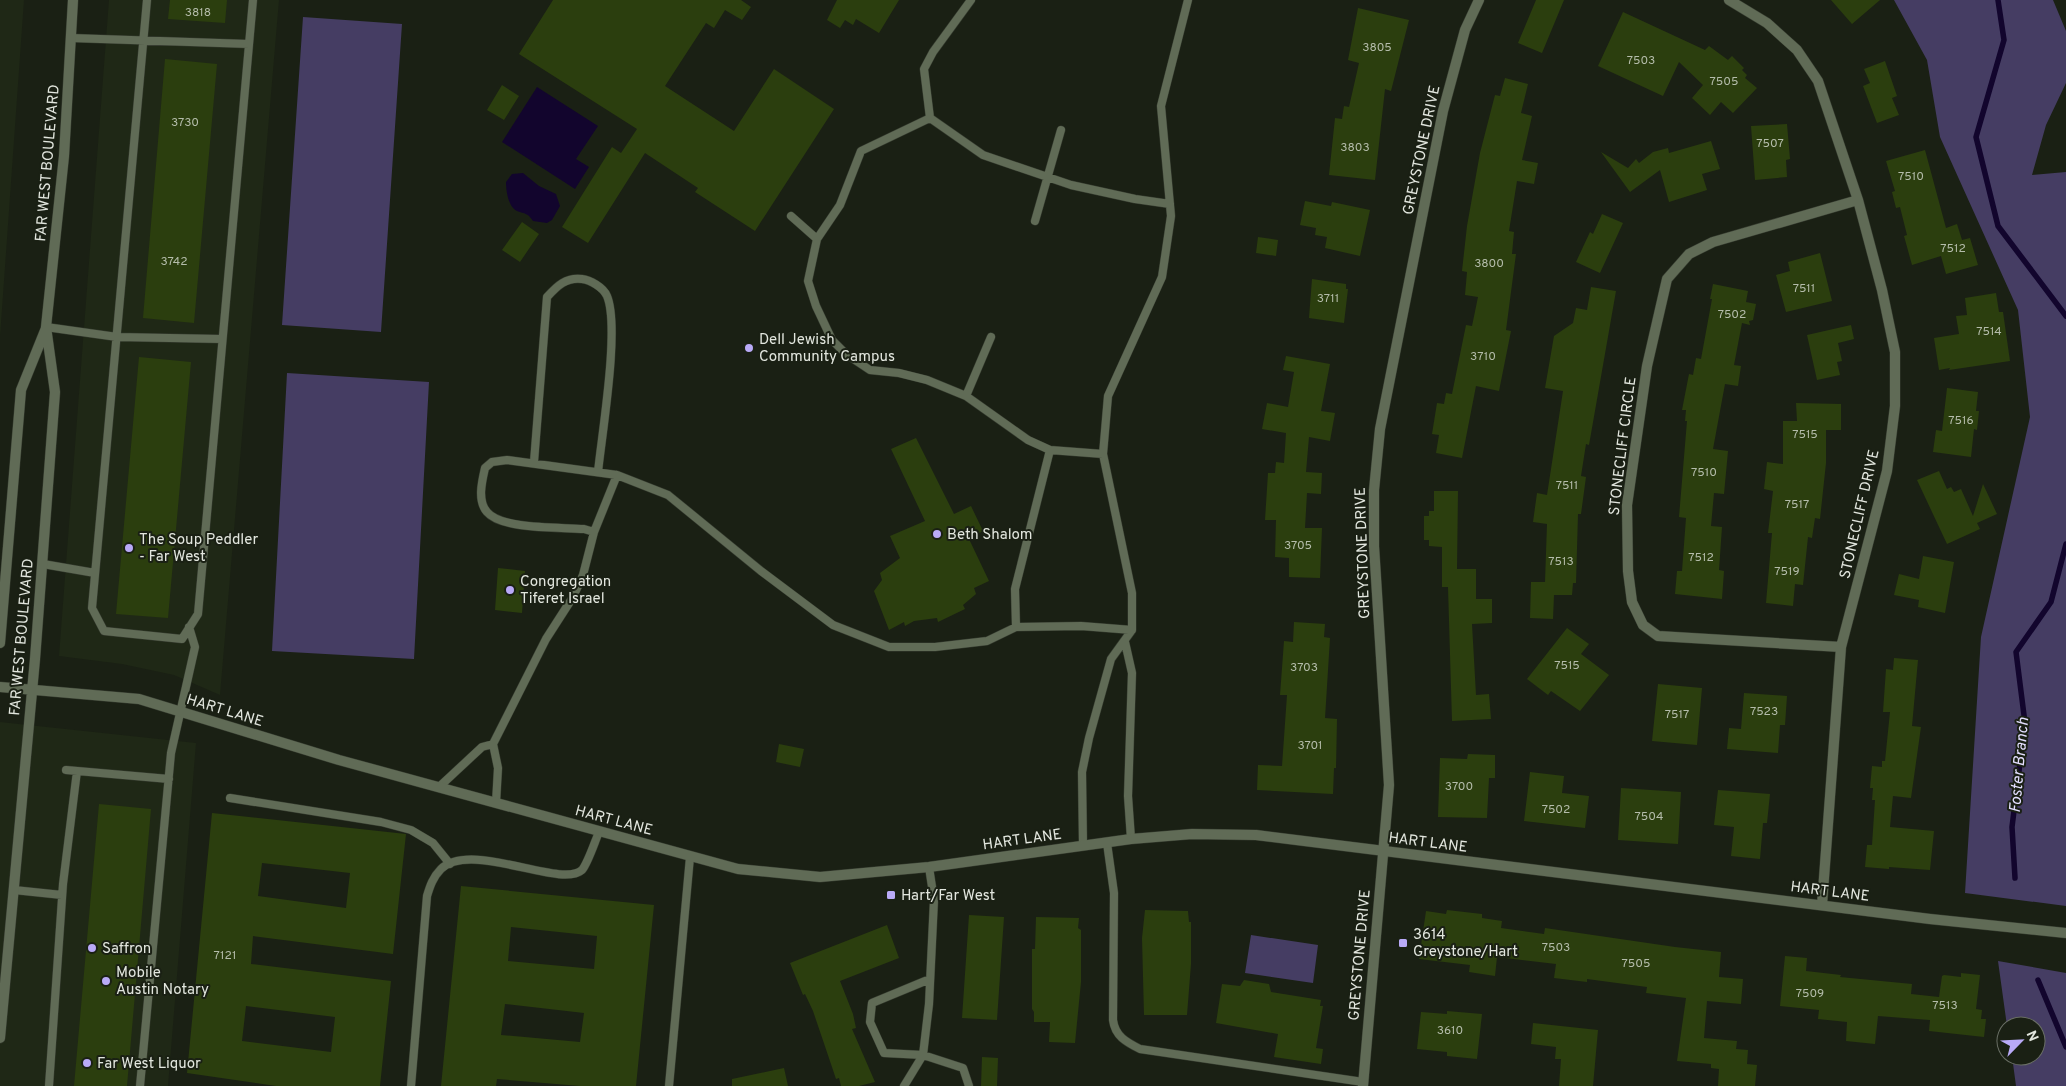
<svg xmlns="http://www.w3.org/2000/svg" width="2066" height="1086" font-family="Overpass,sans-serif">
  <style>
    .built { fill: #1f2816 }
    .green { fill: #453d63 }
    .water { fill: #12052d }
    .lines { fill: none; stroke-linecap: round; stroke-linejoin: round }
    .stream { stroke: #12052d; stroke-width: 5.5 }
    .building { fill: #2b3e0e; fill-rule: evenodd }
    .service-casing { stroke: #363c30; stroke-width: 9 }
    .minor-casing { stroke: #363c30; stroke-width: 11 }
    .tertiary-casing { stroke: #363c30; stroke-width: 11 }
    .service { stroke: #606b56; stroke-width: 8 }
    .minor { stroke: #606b56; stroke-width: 10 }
    .tertiary { stroke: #606b56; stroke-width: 10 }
    .poi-dot { fill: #b9aaf7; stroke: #1a2014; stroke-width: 2 }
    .labels { text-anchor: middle; stroke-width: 4; stroke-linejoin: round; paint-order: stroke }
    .number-label { font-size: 12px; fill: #b4bcaa }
    .street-label { font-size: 15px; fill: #e2e6de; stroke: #1a2014 }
    .poi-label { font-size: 15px; fill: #e2e6de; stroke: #1a2014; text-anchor: start }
    .water-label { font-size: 16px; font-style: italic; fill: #e3defe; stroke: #1a2014 }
  </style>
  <rect width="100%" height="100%" fill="#1a2014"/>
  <path class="built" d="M0,0H24L0,337Z
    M109,0H279L220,695L174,675L122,664L59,656Z
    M0,722L196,743L168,1086H0Z"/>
  <path class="green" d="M1894,0H2053L2066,31V83L2046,125L2032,175L2066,172V906L1965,893L1981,637L2030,417L2018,310L1940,137L1927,60Z
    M303,17L402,24L381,332L282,325Z
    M287,373L429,382L414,659L272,651Z
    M1251,935L1318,945L1313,983L1245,973Z
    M1998,961L2066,973V1086H2016L2012,1056H2036V1026H2007Z"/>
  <path class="water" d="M537,87L598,126L576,159L589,167L575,189L502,142Z
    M523,173L539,186L556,194L560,206L552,220L547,223L533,221C528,213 525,214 517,211C508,207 506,190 506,182L512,174Z"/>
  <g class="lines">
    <path class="stream" d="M1998,0L2004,40L1976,137L1998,226L2066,316
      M2015,878L2012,827L2025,723L2016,652L2051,602L2066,544
      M2038,980L2066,1047"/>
  </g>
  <path class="building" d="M170,0H227L225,23L168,19Z
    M553,0H741L751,7L742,20L725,10L714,28L706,23L665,86L734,131L774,69L834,109L755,231L695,192L698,188L645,153L588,243L562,227L612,147L621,153L637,129L519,54Z
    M837,0H899L879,33L856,19L853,25L845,20L840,28L827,20Z
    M1536,0H1564L1542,53L1518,43Z
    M1831,0H1880L1852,24Z
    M1358,8L1409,20L1391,91L1385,89L1375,180L1329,175L1335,118L1342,119L1344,106L1349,107L1359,63L1348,60Z
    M1623,12L1705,50L1709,46L1728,60L1732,56L1744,68L1742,70L1747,75L1745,78L1757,88L1733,113L1721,102L1710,115L1692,98L1703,85L1679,62L1663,96L1598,66Z
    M165,59L217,64L194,323L143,318Z
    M1885,61L1897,96L1892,98L1899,115L1877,123L1863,86L1870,83L1864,69Z
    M1505,78L1528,84L1521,113L1532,116L1522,160L1538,163L1534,184L1517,181L1509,231L1514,232L1512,254H1516L1506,330L1511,331L1499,391L1476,386L1462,458L1436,453L1439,435L1432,434L1437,403L1444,404L1446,393L1452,394L1466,325L1472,326L1478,297L1465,295L1467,272L1462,271L1467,226L1480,153L1495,95L1500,96Z
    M502,85L519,96L504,120L487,110Z
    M1787,124L1790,159L1786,160L1787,177L1755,180L1751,126Z
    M1711,141L1720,169L1702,174L1707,190L1669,202L1660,170L1630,192L1601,152L1628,168L1636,159L1639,163L1653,152L1668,148L1669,153Z
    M1925,150L1946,228L1957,224L1962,240L1970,238L1978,265L1946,274L1941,256L1912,265L1904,236L1907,235L1900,207L1896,208L1892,192L1895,191L1886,161Z
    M1305,201L1331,206L1332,202L1370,210L1360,256L1325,248L1327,237L1315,235L1316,228L1300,225Z
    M1602,214L1623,223L1600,273L1576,262L1590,232L1593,234Z
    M522,222L539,234L520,262L502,250Z
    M1258,237L1278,240L1276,256L1256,253Z
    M1820,253L1832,301L1786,312L1776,275L1790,271L1788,262Z
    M1312,279L1346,284V289H1348L1344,323L1309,318Z
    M1713,284L1748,291L1746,302L1756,304L1753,320L1749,321L1750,325L1742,323L1734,365L1741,366L1738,386L1725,384L1713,449L1728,451L1724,494L1714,493L1711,526L1722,527L1719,570L1724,571L1722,599L1675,594L1677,571H1682L1686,518L1679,517L1687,421H1685L1686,410H1682L1689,374L1693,375L1696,358L1701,359L1712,299H1710Z
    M1591,287L1616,291L1589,445L1586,444L1581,476L1586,477L1581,514H1578L1576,583H1573L1572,595H1554L1553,619L1530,618L1531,582H1545L1547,524L1533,522L1537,493L1547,495L1563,391L1545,388L1554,336L1573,323L1576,308L1587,310Z
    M1996,293L1999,312H2003L2010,361L1949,370L1950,368L1939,370L1934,338L1959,334L1956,316L1967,315L1965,298Z
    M1851,325L1854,339L1838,343L1842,361L1837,362L1840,375L1817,380L1807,335Z
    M1286,356L1330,364L1321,411L1335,413L1330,441L1309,437L1306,472L1322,473L1321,494L1307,493L1305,528H1322L1320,578L1289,577V558L1275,557L1276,520H1265L1268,473H1275L1276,462L1284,463L1286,433L1262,429L1267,403L1288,407L1294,372L1283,370Z
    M139,357L191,362L168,618L116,614Z
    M1947,388L1978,392L1976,411H1979L1977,430L1974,429L1971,457L1933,452L1936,430L1942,431Z
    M1796,403L1841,404V430H1826V463L1820,519L1815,518L1812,538L1808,537L1803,585L1795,584L1793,606L1766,603L1772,533H1768L1773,491L1764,489L1767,462L1783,464V421H1797Z
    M916,438L954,514L971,506L983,531L969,539L989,581L974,588L976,594L963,605L965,609L938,622L937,618L914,621L905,626L904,622L889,630L874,591L882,580L880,573L900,558L890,536L925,521L891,449Z
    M1939,471L1947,489L1951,487L1954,492L1961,489L1973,516L1983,484L1997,514L1977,523L1980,529L1947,544L1917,480Z
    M1434,491H1458L1457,569H1476V599H1492V623L1472,624L1476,695L1489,694L1491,719L1452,721L1448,587H1442V547L1429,546V540H1424V516H1429V511H1434Z
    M1923,556L1954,562L1945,613L1918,607L1919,600L1894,595L1899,574L1919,579Z
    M498,568L525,571L522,613L495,610Z
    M1294,622L1325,624L1324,637L1330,638L1325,718L1337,719L1336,768H1334L1333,794L1257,790L1258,765L1282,766L1287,695H1280L1284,641L1293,642Z
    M1567,628L1589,644L1581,654L1609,675L1580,711L1551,691L1548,695L1527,679Z
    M1894,658L1918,660L1912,726L1921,727L1911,798L1893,796L1890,827L1934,831L1930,870L1889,867V869L1865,867L1867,845H1872L1875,800H1872L1873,788H1870L1872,766L1882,767V761H1885L1890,712H1883L1886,669L1893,670Z
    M1658,684L1702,688L1697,745L1652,741Z
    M1744,693L1787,696L1785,725H1780L1778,753L1727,749L1729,728L1741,729Z
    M779,744L804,749L800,767L776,762Z
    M1468,754L1495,755V778H1489L1487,818L1438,817L1440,758L1467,759Z
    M1530,772L1564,776L1562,793L1589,796L1585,828L1524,821Z
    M1621,788L1681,792L1678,844L1618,840Z
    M1718,790L1770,794L1767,823H1763L1760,859L1731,856L1734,827L1714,825Z
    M99,804L151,809L127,1086H74Z
    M212,813L406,834L393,954L253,936L251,964L391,981L380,1086H276L187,1073ZM262,863L350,873L346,908L258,896ZM246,1006L335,1017L331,1052L242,1041Z
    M461,886L654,905L636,1086H580L497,1079L496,1086H441ZM511,927L597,936L594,969L508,961ZM505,1004L584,1013L580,1042L501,1035Z
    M1145,910L1188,911L1189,922H1191V964L1187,1015H1144L1142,938Z
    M1447,910L1482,914V918L1502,921L1501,928L1544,934L1545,928L1675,947L1721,952L1719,977L1743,979L1741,1004L1707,1001L1704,1038L1737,1041L1736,1049L1748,1050L1747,1064L1757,1065L1755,1086H1718L1719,1069L1711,1068V1064L1677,1061L1686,998L1646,993L1647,987L1587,979V982L1554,978L1556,964L1497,957L1495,976L1469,972L1470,965L1419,959L1426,911L1446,914Z
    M969,915L1004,917L997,1020L962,1018Z
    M1036,917L1079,918L1078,928L1081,930V982L1075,1043L1049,1042L1050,1022H1034V1012L1032,1009V949H1035Z
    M887,925L899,958L840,981L853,1014L856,1028L852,1029L875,1082L859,1086H841L839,1078L836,1079L832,1067L813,1011L805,994L803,995L790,963Z
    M1785,956L1807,958L1806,971L1841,975L1840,977L1912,984L1911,994L1939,997L1942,976L1944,975L1961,977V973L1980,975L1976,1009L1982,1010L1981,1019H1986L1984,1037L1929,1031L1930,1020L1878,1016L1875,1044L1846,1041L1847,1022L1818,1019L1819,1010L1780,1006Z
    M1244,980L1269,984L1271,992L1321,1000L1320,1006H1323L1316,1048L1323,1049L1321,1064L1274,1057L1278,1034L1216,1023L1222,984L1240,986Z
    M1447,1011L1482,1014L1477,1059L1447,1056V1052L1417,1049L1421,1012L1447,1014Z
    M1533,1023L1598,1030L1593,1086H1559L1561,1059H1555L1556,1047L1531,1044Z
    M982,1057L998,1058L997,1086H981Z
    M784,1068L788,1086H732V1079Z"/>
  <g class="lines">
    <g class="service-casing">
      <path id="service" d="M147,0L92,608L104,631L182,639L198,614L253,0
        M971,0L933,52L924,69L930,118L861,151L840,205L817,239L808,281L816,306L832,340L846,354L870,370L899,373L927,380L966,396L1028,440L1050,450L1015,589L1016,627L1081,626L1132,630
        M71,38L249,44
        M930,118L983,155L1071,185L1135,199L1170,204
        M791,216L817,239
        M1035,221L1061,130
        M46,327L117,337L222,339
        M966,396L991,337
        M1050,450L1103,454
        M534,462L547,297C557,286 566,277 582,279C590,280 603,287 607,296C620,327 602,433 598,472
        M594,532L584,529C561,527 502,530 487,512C477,501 482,481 485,468L492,462L507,460L617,475L668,495L761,571L833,625L889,647H935L987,641L1016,627
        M43,564L95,573
        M1125,642L1132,673L1128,796L1131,839
        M66,770L169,779
        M439,787L482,747L493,744
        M230,798L381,822L411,830L433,843L450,864
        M496,803L498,768L493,744L546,639L573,597L583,575L594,532L617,475
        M1107,843L1114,893L1113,1020C1115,1036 1126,1042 1140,1049L1363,1082
        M1083,846L1082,772L1089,738L1111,659L1132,630V593L1103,454L1108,396L1162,277L1171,216L1161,106L1188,0
        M14,890L62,895
        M930,979L872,1003L870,1022L884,1053L923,1055L963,1068L969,1086
        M49,1086L63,884L77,771
        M140,1086L171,753L195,647L189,627
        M411,1086L427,896C430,886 433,877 441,869C471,840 561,889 582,870C588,863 595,841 599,832
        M669,1086L690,857
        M904,1086L923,1055L929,1004L934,900L929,867"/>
    </g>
    <g class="minor-casing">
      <path id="minor" d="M1729,0L1767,23L1797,50L1818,81L1858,200L1882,290L1895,352V406L1887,471L1841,647L1822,905
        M1841,647L1658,636L1643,625L1632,602L1628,571L1627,505L1647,366L1667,279L1689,254L1713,242L1858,200"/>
    </g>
    <g class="tertiary-casing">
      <path id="tertiary" d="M0,643L21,390L46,328
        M0,687L139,699L339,760L738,869L820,877L929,867L1131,839L1192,834L1256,835L1930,919L2066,933
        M0,1038L35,659L55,392L46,327L64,156L73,0
        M1363,1086L1389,785L1374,546V490L1380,429L1443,111L1465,30L1479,0"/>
    </g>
    <use href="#service" class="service"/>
    <use href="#minor" class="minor"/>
    <use href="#tertiary" class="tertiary"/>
  </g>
  <g class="poi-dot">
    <circle cx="749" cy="348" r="5"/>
    <circle cx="937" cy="534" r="5"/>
    <circle cx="129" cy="548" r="5"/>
    <circle cx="510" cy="590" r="5"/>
    <rect x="886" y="890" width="10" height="10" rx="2.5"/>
    <rect x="1398" y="938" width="10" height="10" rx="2.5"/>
    <circle cx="92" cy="948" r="5"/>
    <circle cx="106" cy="981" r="5"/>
    <circle cx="87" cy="1063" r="5"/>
  </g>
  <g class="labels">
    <g class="number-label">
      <text x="198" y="16">3818</text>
      <text x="1377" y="51">3805</text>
      <text x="1641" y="64">7503</text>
      <text x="1724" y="85">7505</text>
      <text x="185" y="126">3730</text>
      <text x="1770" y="147">7507</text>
      <text x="1355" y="151">3803</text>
      <text x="1911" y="180">7510</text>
      <text x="1953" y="252">7512</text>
      <text x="174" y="265">3742</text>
      <text x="1489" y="267">3800</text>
      <text x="1804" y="292">7511</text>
      <text x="1328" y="302">3711</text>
      <text x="1732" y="318">7502</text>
      <text x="1989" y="335">7514</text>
      <text x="1483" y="360">3710</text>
      <text x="1961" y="424">7516</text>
      <text x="1805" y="438">7515</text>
      <text x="1704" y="476">7510</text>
      <text x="1567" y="489">7511</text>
      <text x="1797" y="508">7517</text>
      <text x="1298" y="549">3705</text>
      <text x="1701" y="561">7512</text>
      <text x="1561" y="565">7513</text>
      <text x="1787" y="575">7519</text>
      <text x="1567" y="669">7515</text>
      <text x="1304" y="671">3703</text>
      <text x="1764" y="715">7523</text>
      <text x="1677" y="718">7517</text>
      <text x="1310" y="749">3701</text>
      <text x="1459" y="790">3700</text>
      <text x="1556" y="813">7502</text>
      <text x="1649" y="820">7504</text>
      <text x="1556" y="951">7503</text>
      <text x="225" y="959">7121</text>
      <text x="1636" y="967">7505</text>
      <text x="1810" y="997">7509</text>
      <text x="1945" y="1009">7513</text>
      <text x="1450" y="1034">3610</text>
    </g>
    <g class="street-label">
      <text transform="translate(1421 150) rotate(-78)" y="5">GREYSTONE DRIVE</text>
      <text transform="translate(47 163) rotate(-85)" y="5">FAR WEST BOULEVARD</text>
      <text transform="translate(1622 446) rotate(-83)" y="5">STONECLIFF CIRCLE</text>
      <text transform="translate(1859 514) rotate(-77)" y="5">STONECLIFF DRIVE</text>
      <text transform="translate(1362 553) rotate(-92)" y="5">GREYSTONE DRIVE</text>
      <text transform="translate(21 637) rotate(-85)" y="5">FAR WEST BOULEVARD</text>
      <text transform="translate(225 710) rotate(17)" y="5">HART LANE</text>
      <text transform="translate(614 820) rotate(15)" y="5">HART LANE</text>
      <text transform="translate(1022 839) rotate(-8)" y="5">HART LANE</text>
      <text transform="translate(1428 842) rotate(7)" y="5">HART LANE</text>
      <text transform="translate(1830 891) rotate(7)" y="5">HART LANE</text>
      <text transform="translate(1359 955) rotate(-85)" y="5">GREYSTONE DRIVE</text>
    </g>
    <g class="poi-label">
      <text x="759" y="344">Dell Jewish<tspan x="759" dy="17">Community Campus</tspan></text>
      <text x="947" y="539">Beth Shalom</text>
      <text x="139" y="544">The Soup Peddler<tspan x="139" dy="17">- Far West</tspan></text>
      <text x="520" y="586">Congregation<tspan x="520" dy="17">Tiferet Israel</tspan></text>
      <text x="901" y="900">Hart/Far West</text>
      <text x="1413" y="939">3614<tspan x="1413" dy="17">Greystone/Hart</tspan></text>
      <text x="102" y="953">Saffron</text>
      <text x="116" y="977">Mobile<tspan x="116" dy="17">Austin Notary</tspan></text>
      <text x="97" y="1068">Far West Liquor</text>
    </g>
    <g class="water-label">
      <text transform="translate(2018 765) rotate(-85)" y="6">Foster Branch</text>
    </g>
  </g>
  <g transform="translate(2021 1041) rotate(66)"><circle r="24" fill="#1a2014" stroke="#6a6f65"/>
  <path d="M0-4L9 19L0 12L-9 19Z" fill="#b9aaf7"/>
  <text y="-8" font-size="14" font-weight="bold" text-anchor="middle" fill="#e2e6de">N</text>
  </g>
</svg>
